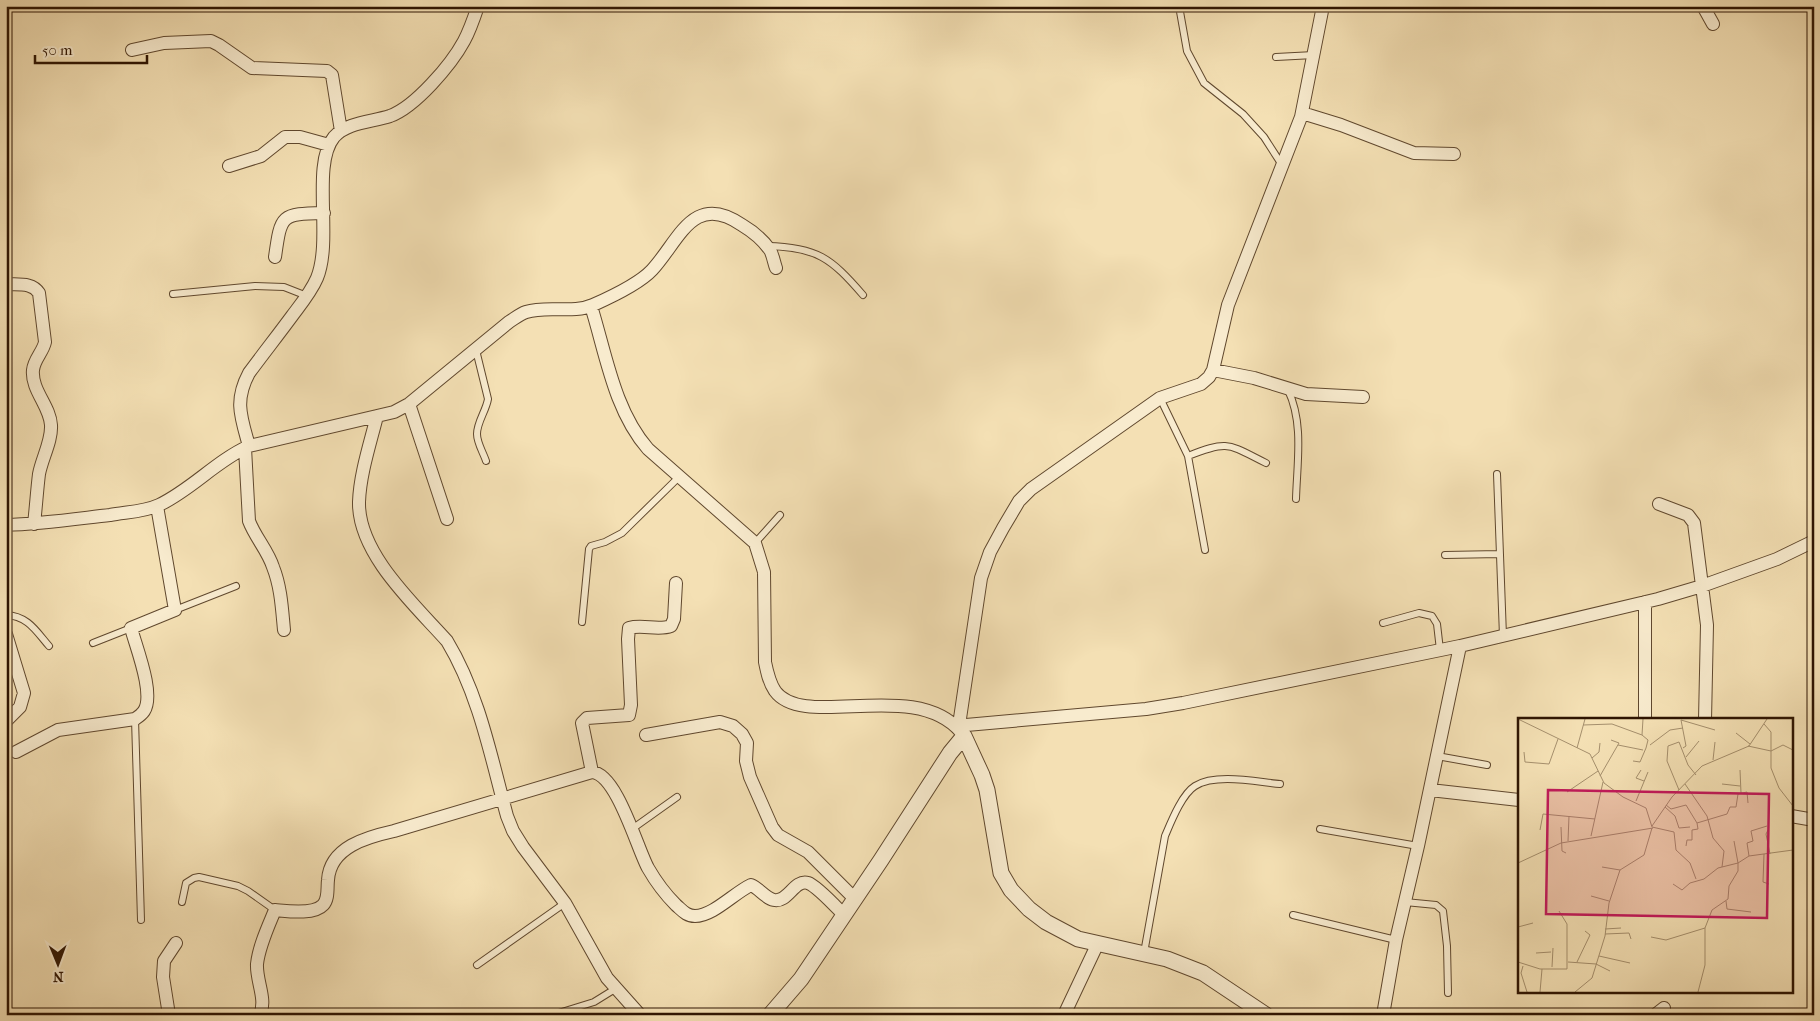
<svg xmlns="http://www.w3.org/2000/svg" width="1820" height="1021" font-family="'IM FELL French Canon',serif">
  <style>
    .lines { fill: none; stroke-linecap: round; stroke-linejoin: round }
    .service-casing { stroke: #60482e; stroke-width: 8 }
    .minor-casing { stroke: #60482e; stroke-width: 14 }
    .tertiary-casing { stroke: #60482e; stroke-width: 17 }
    .service { stroke: #f8ebce; stroke-width: 6 }
    .minor { stroke: #f8ebce; stroke-width: 12 }
    .tertiary { stroke: #f8ebce; stroke-width: 15 }
    .inset-road { fill: none; stroke: #a58f6d; stroke-width: 1 }
    .view { fill: #c2185b; fill-opacity: 0.15; stroke: #c2185b; stroke-width: 2.5 }
    .inset-edge { fill: none; stroke: #2f1502; stroke-width: 2.5 }
  </style>
  <rect width="100%" height="100%" fill="#f4e0b4"/>
  <filter id="stains"><feTurbulence type="fractalNoise" baseFrequency=".004" numOctaves="4"/><feColorMatrix values="0 0 0 0 .2 0 0 0 0 .09 0 0 0 0 .02 0 0 0 .5 -.17"/></filter>
  <radialGradient id="worn" r=".72"><stop offset=".6" stop-color="#630" stop-opacity="0"/><stop offset="1" stop-color="#630" stop-opacity=".3"/></radialGradient>
  <g class="lines">
    <g class="service-casing">
      <path id="service" d="M1179,6L1187,51L1204,83L1243,114L1264,137L1282,165
        M1276,57L1314,55
        M767,246C817,247 831,258 863,295
        M173,294L255,286L284,287L307,296
        M476,350L488,399C486,411 477,422 477,434C477,443 483,452 486,461
        M1288,390C1304,423 1297,463 1296,499
        M1160,398L1188,456L1205,550
        M1188,456C1229,440 1228,444 1266,463
        M1497,474L1503,636
        M755,543L780,515
        M1445,555L1500,554
        M175,610L236,586
        M6,615C28,616 36,631 49,646
        M582,622L589,549L591,546L605,542L622,533L680,476
        M1383,623L1419,613L1432,616L1437,624L1440,650
        M93,643L131,628
        M135,719L141,920
        M1437,756L1487,765
        M632,829L677,797
        M1320,829L1418,846
        M182,902L186,883L194,878L199,877L238,886L248,891L275,910
        M1405,902L1436,905L1443,911L1447,946L1448,993
        M1293,915L1396,940
        M1144,953L1165,836C1171,822 1182,794 1195,786C1216,773 1257,782 1280,784
        M477,965L565,903
        M552,1015L594,1002L615,989"/>
    </g>
    <g class="minor-casing">
      <path id="minor" d="M1703,6L1713,24
        M132,50L164,43L211,41L219,45L252,68L327,71L332,75L341,131
        M1302,113L1341,125L1414,153L1454,154
        M229,166L261,156L285,137H300L329,145
        M275,257C281,214 281,214 324,213
        M6,284C18,285 32,282 39,293L45,342C43,352 34,359 33,370C31,390 50,406 51,425C52,441 42,458 39,474C37,490 36,507 34,524
        M591,306C606,354 614,410 648,449L755,543L764,572L765,662C767,672 769,682 775,691C804,731 914,677 961,732
        M1213,370L1254,378L1306,394L1363,397
        M409,404L447,519
        M377,416C370,444 360,474 359,502C358,554 415,605 447,641C479,694 491,757 507,816L513,831L523,847L565,903L607,978L640,1015
        M249,446C241,417 234,401 249,373C263,354 278,335 292,316C301,304 311,292 317,278C333,239 311,165 334,137C347,122 372,122 390,116C415,107 451,65 464,41C470,30 474,18 478,6
        M245,448L249,521C255,537 268,551 273,567C281,587 282,609 284,630
        M1659,504L1688,515L1694,523L1707,625L1705,720
        M6,525C41,524 75,519 110,515C126,512 144,512 159,505C191,490 216,461 249,446L394,412L409,404L509,322C514,319 520,314 526,312C547,305 573,314 593,305C611,297 639,284 652,270C679,241 693,191 742,225C752,231 763,240 770,250C773,255 774,263 776,268
        M1645,602V720
        M6,634L24,693L20,707L6,721
        M959,725L981,578L990,552L1003,528L1019,501L1031,489L1160,398L1201,384L1209,377L1213,370L1228,305L1301,117L1323,6
        M955,726L1146,709L1183,703L1460,646L1658,599L1702,586L1777,559L1814,541
        M646,735L720,722L733,726L742,734L747,743L746,761L750,777L772,827L778,835L808,852L855,899
        M16,752L58,730L135,719C138,717 142,714 144,711C155,694 136,647 131,628L175,610L157,506
        M592,772L582,723L587,718L629,715L631,705L628,639L629,628C643,624 658,631 671,626L674,619L676,583
        M1430,790L1519,800
        M1791,816L1814,820
        M169,1015L163,977L164,961L176,943
        M260,1015C267,999 256,981 257,964C259,946 268,927 275,910C287,911 314,915 323,905C329,899 327,887 328,880C330,847 367,837 394,831L592,772C617,774 637,848 648,868C656,882 665,894 676,905C682,910 686,916 695,916C713,916 734,893 751,885C759,888 765,898 774,900C788,903 794,879 808,883C817,886 837,908 844,915
        M1064,1015L1097,945
        M1383,1015L1396,940L1418,846L1460,646
        M1655,1015L1664,1008"/>
    </g>
    <g class="tertiary-casing">
      <path id="tertiary" d="M770,1015L801,979L881,860L950,753L964,736L982,775L987,790L1001,873L1011,890L1029,909L1046,922L1078,939L1167,959L1203,973L1266,1015"/>
    </g>
    <use href="#service" class="service"/>
    <use href="#minor" class="minor"/>
    <use href="#tertiary" class="tertiary"/>
  </g>
  <g transform="translate(1518 718)">
    <rect width="275" height="275" fill="#f4e0b4"/>
    <path class="inset-road" d="M0,1L72,36L86,65L105,79L128,90L134,109L156,114L158,132L172,145L178,161M163,2L197,12M163,2L168,28L165,30M246,6L253,14V50L261,70L275,88M65,7L94,6L124,17L130,22L128,30L122,44L115,43M218,15L232,26M124,17L125,1M100,27L125,32M132,27L152,12L165,10M230,28L253,33L265,27L275,32M59,30L67,1M6,34L7,44L31,46L40,21M168,39L181,23M74,40L81,34L82,25M195,42L197,24M123,52L118,60L126,63M222,52L223,75M82,58L101,25L93,22M167,66L189,98L195,120L206,133L204,149M204,66L222,68M161,72L149,43L150,28L161,24L170,47L178,57M49,74L80,53M118,83L130,54M148,87L153,91L168,87L179,105L180,111L174,112V122H169L168,128M147,89L157,98L161,110L172,109M179,105L209,96L212,89H218L220,76L229,74L230,85M134,108L154,79L184,48L231,28L249,1M43,109L44,133L48,135M22,112L25,96L77,101M250,112L248,116L252,136M73,118L85,64M50,123L51,98M216,123L220,145M246,136L245,164L251,166M231,138L229,125L235,123L233,113L249,108M0,145L43,125L135,110M84,149L102,152M155,166L164,172L172,165L186,161L200,150L220,145L231,138L275,132M73,178L91,183M208,183L209,191L233,194M0,209L15,205M87,211L103,210M87,216L111,215L113,221M133,219L148,222L187,210M18,235L33,234M81,238L112,245M0,244L22,251H49V206L41,193M50,244L78,246L92,253M59,244L72,217L67,213M5,248L3,255L9,274M34,249L35,230M22,274L24,251M57,274L74,260L87,218L91,185L102,152L126,137L134,110M180,274L187,247V210L194,192L210,181L211,168L220,153V145"/>
    <path class="view" d="M30,72L251,76L249,200L28,196Z"/>
    <rect width="275" height="275" class="inset-edge"/>
  </g>
  <rect width="1820" height="1021" fill="none" stroke="#f4e0b4" stroke-width="25"/>
  <rect x="8" y="8" width="1805" height="1006" fill="none" stroke="#2f1502" stroke-width="2.5"/>
  <rect x="12" y="12" width="1795" height="996" fill="none" stroke="#2f1502"/>
  <g transform="translate(58 964) rotate(179)" stroke="#f8ebce" stroke-width="4" paint-order="stroke">
  <path d="M0-4L9 19L0 12L-9 19Z" fill="#2f1502"/>
  <text y="-8" font-size="14" font-weight="bold" text-anchor="middle" fill="#2f1502">N</text>
  </g>
  <path d="M35 55v8h112v-8" fill="none" stroke="#2f1502" stroke-width="2.5"/>
  <text x="42" y="55" font-size="15" fill="#2f1502" stroke="#f8ebce" stroke-width="4" paint-order="stroke">50 m</text>
  <rect width="100%" height="100%" filter="url(#stains)"/>
  <rect width="100%" height="100%" fill="url(#worn)"/>
</svg>
